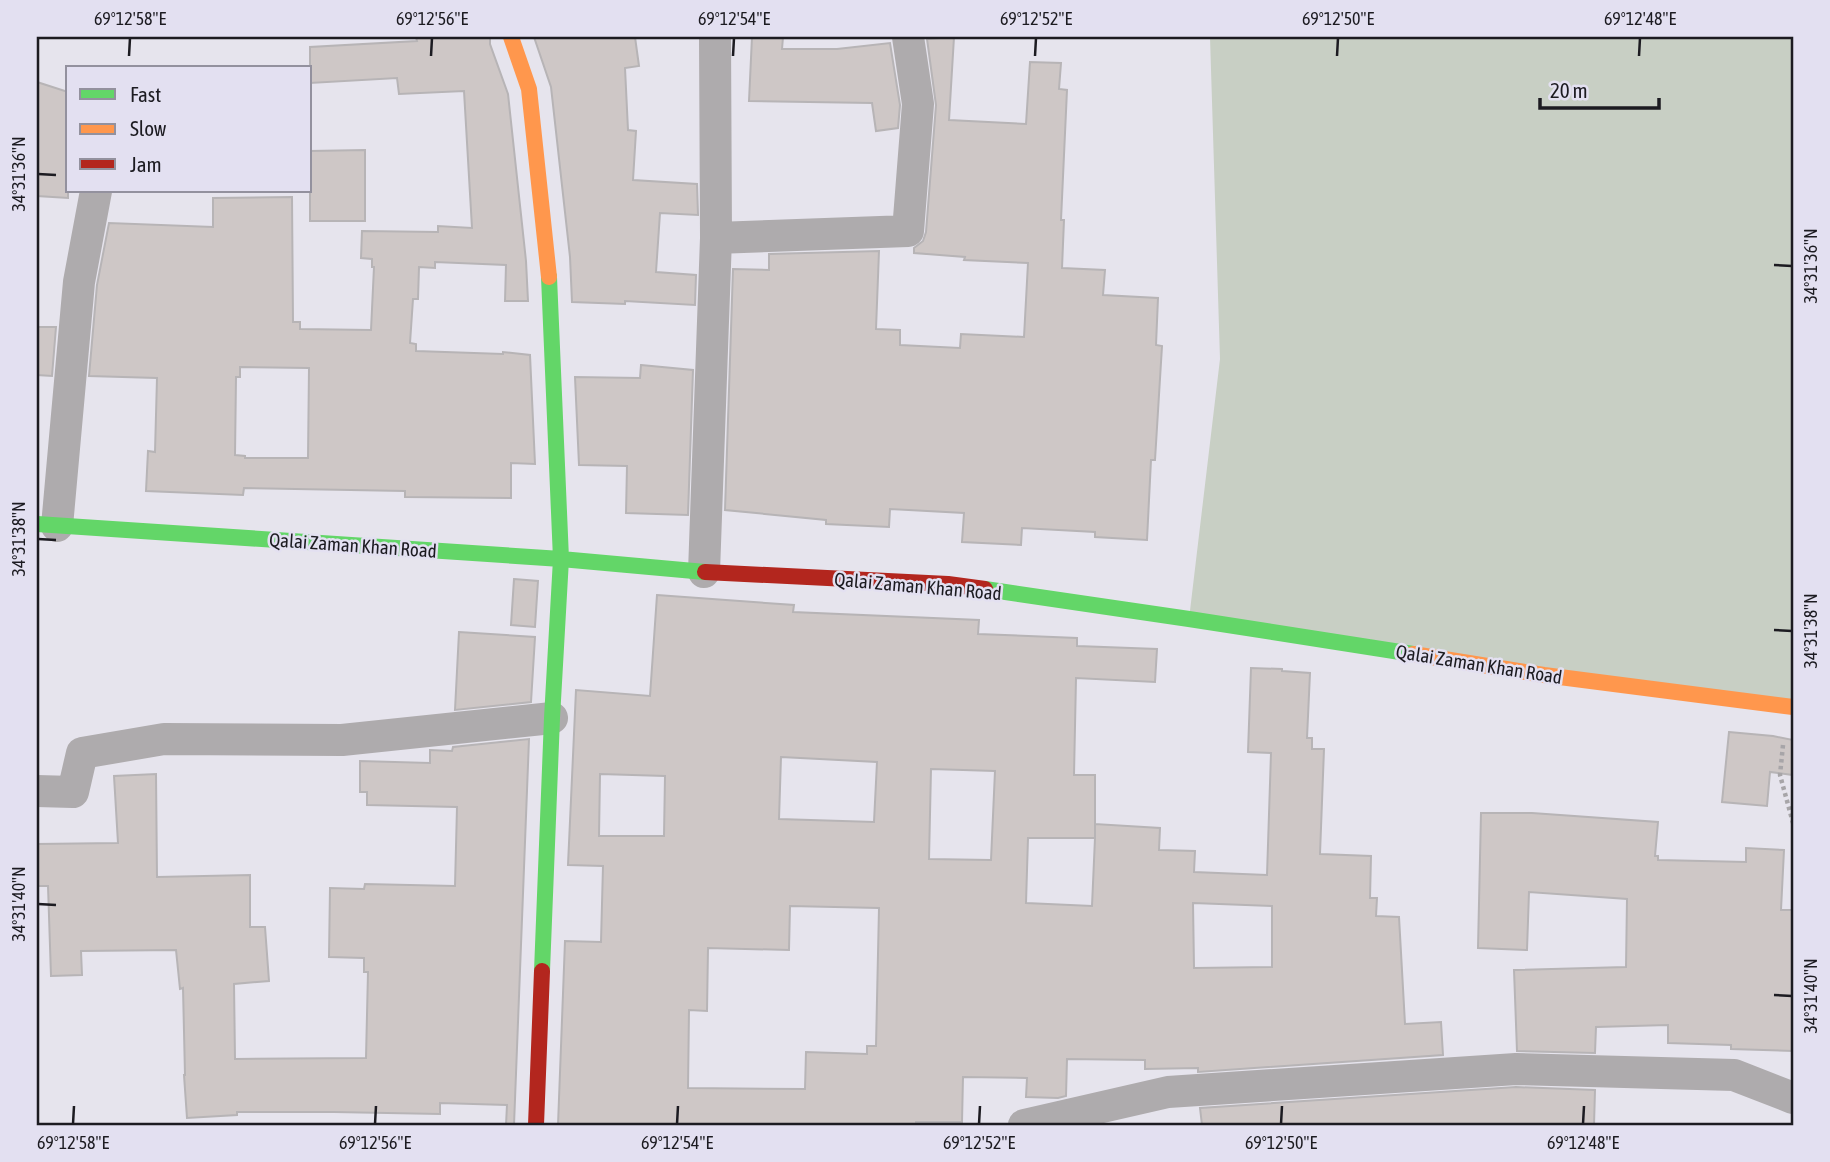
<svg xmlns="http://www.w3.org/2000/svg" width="1830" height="1162" font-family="'Asap Condensed',sans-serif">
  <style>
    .green { fill: #c8cfc4 }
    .building { fill: #cec7c6; stroke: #b7b4b6; stroke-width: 2; fill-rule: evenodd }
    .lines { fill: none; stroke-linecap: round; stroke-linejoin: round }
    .path { stroke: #a7a5a8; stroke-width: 4.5; stroke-dasharray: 3.5 3.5; stroke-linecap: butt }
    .street { stroke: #aeabad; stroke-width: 32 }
    .fast { stroke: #63d668; stroke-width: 16 }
    .slow { stroke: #ff974d; stroke-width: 16 }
    .jam { stroke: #b3261e; stroke-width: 16 }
    .ticks { fill: none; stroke: #1c1b21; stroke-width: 2.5 }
    .labels { text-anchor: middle; stroke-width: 5; stroke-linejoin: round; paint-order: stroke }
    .street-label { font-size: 19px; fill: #1c1b21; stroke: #e3e0f1 }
    .neatline { fill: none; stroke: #1c1b21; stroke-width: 2.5 }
    .ticks-label { font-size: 18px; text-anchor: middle; fill: #1c1b21 }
  </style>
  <rect width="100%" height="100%" fill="#e6e4ed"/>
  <path class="green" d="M1210,37H1793V707L1189,619L1220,359Z"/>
  <path class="building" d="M416,37H490V44L508,94L526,261L528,301H505L506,265L435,262V268L419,267L418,299H413L410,343L416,344V351L503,354V352L530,355L535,464L511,463V498L405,497V491L244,488L243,495L146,491L148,451L155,452L157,378L89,376L97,285L109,223L213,227V198L292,197L293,322H300V329L371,330L374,267H372V259L361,258L362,231L438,232V226L472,228L464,91L399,94L397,78L310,83V47L417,41ZM240,367L309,368L308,458H245V456L235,455L236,377H240Z
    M534,37H635L639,66L625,68L628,130L636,131L633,180L697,184L698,215L660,213L656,272L696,275L695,305L625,301V304L572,302L570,257L551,87Z
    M752,37H783L782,49H837L890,43L900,105L898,128L876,131L872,103L749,101Z
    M954,37L949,120L1026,124L1030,62L1061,63L1059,89L1067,90L1061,220H1064L1062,268L1105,270L1103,295L1158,298L1156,345L1162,346L1155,460H1151L1147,540L1095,537V532L1022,528L1021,545L962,542L964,513L890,509L889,527L826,524V520L725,510L733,269L769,270V254L879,251L876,329L900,330V345L960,348L961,334L1024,337L1028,263L964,260L965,257L914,253V248L923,241L926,232L936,105L927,39Z
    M37,82L68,92V198L37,196Z
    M365,150V221H310V151Z
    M37,327H56L52,376L37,375Z
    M641,365L693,370L688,515L626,513L627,466L579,465L575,377L640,378Z
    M514,579L538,581L535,627L511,625Z
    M657,595L794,605L793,612L979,620L978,634L1077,638V646L1157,649L1155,682L1076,678L1074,775H1095V837V824L1160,828L1159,850L1195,851L1194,872L1267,875L1271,753L1248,752L1251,668L1282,669V671L1310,673L1307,738H1312V749H1324L1320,854L1371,856L1370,898H1377L1376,916L1399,917L1405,1024L1441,1022L1443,1055L1198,1072V1068L1145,1069V1060L1067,1059L1066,1096L1058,1098L1026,1097L1027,1078L963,1077L962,1122H916V1125H558L565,941L601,942L603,866L568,865L576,690L650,696ZM781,757L877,762L874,822L779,819ZM931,769L995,771L991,860L929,859ZM600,774L665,776L664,836H599ZM1028,838H1095L1092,906L1026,903ZM1193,903L1272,906V967L1194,968ZM790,906L879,908L876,1046H867V1054L806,1052L805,1089L688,1088L689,1010L707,1011L708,948L789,950Z
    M459,632L535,637L531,702L455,710Z
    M1729,732L1773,736L1793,740V775L1770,772L1767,806L1722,802Z
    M529,739L514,1125H506L507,1105L440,1103V1114L334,1112H237V1115L187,1118L184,1075H185L183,988L180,989L176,950L81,951L82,975L51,976L48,886H38L37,844L118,843L114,776L156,774L157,877L250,875V927H265L269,981L234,984L235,1059L366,1058L368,972H364V958L329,957L330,888L364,889L365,884L455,886L457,807L367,805V792H360V761L430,763V750L452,751L453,747Z
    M1481,813H1532L1658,822L1655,856H1658V860L1746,862V848L1784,850L1781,910H1793V1051L1731,1049V1045L1668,1043V1025L1596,1027L1595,1053L1517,1051L1514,970L1626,967L1627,899L1529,892L1527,950L1478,948Z
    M1516,1087L1595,1090L1594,1125H1202L1200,1108Z"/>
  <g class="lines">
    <path class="path" d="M1783,745L1780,775L1793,823"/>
    <path class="street" d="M716,238L908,231L918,104L908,37
      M57,526L79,282L96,191
      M704,572L716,238L715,37
      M37,791L73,792L82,753L164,739L342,740L552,718
      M1024,1125L1168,1092L1516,1069L1734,1075L1793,1098"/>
    <path class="fast" d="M37,524L561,559L705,572
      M985,589L1189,619L1413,654
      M542,971L552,718L561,559L549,277"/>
    <path class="slow" d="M511,37L529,89L549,277
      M1413,654L1544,675L1793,707"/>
    <path class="jam" d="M705,572L948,584L985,589
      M536,1125L542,971"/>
  </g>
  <path class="ticks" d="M129,56L130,38M431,56L432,38M733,56L734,38M1035,56L1036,38M1337,56L1338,38M1639,56L1640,38M38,174L56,175M1774,265L1792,266M38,539L56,540M1774,630L1792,631M38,904L56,905M1774,995L1792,996M73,1124L74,1106M375,1124L376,1106M677,1124L678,1106M979,1124L980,1106M1281,1124L1282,1106M1583,1124L1584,1106"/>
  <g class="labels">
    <g class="street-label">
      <text transform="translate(353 545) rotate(4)" y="7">Qalai Zaman Khan Road</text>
      <text transform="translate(918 586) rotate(5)" y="7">Qalai Zaman Khan Road</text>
      <text transform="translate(1479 664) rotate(9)" y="7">Qalai Zaman Khan Road</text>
    </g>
  </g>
  <rect width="1830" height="1162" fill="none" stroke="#e3e0f1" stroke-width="77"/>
  <rect x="66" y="66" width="245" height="126" fill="#e3e0f1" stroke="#93919e" stroke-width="2"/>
  <rect x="80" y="89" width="35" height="10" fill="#63d668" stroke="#93919e" stroke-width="2"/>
  <text x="130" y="102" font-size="21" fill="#1c1b21">Fast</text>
  <rect x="80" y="124" width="35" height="10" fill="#ff974d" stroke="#93919e" stroke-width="2"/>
  <text x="130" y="136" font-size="21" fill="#1c1b21">Slow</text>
  <rect x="80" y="159" width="35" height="10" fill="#b3261e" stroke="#93919e" stroke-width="2"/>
  <text x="130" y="172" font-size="21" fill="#1c1b21">Jam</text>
  <path d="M1540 98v10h119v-10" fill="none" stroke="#1c1b21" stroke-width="3.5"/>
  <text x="1550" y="98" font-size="21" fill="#1c1b21" stroke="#e3e0f1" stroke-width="5" paint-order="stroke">20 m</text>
  <rect x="38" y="38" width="1754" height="1086" class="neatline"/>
  <g class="ticks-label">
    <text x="130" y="25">69°12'58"E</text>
    <text x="432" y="25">69°12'56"E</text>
    <text x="734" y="25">69°12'54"E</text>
    <text x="1036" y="25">69°12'52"E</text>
    <text x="1338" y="25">69°12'50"E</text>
    <text x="1640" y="25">69°12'48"E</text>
    <text transform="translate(19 174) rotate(-90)" y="6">34°31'36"N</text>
    <text transform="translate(1811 266) rotate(-90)" y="6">34°31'36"N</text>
    <text transform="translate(19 539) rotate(-90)" y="6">34°31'38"N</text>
    <text transform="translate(1811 631) rotate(-90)" y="6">34°31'38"N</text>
    <text transform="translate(19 904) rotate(-90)" y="6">34°31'40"N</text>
    <text transform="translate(1811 996) rotate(-90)" y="6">34°31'40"N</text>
    <text x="73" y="1149">69°12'58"E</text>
    <text x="375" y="1149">69°12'56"E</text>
    <text x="677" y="1149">69°12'54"E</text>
    <text x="979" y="1149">69°12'52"E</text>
    <text x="1281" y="1149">69°12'50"E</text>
    <text x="1583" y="1149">69°12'48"E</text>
  </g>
</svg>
